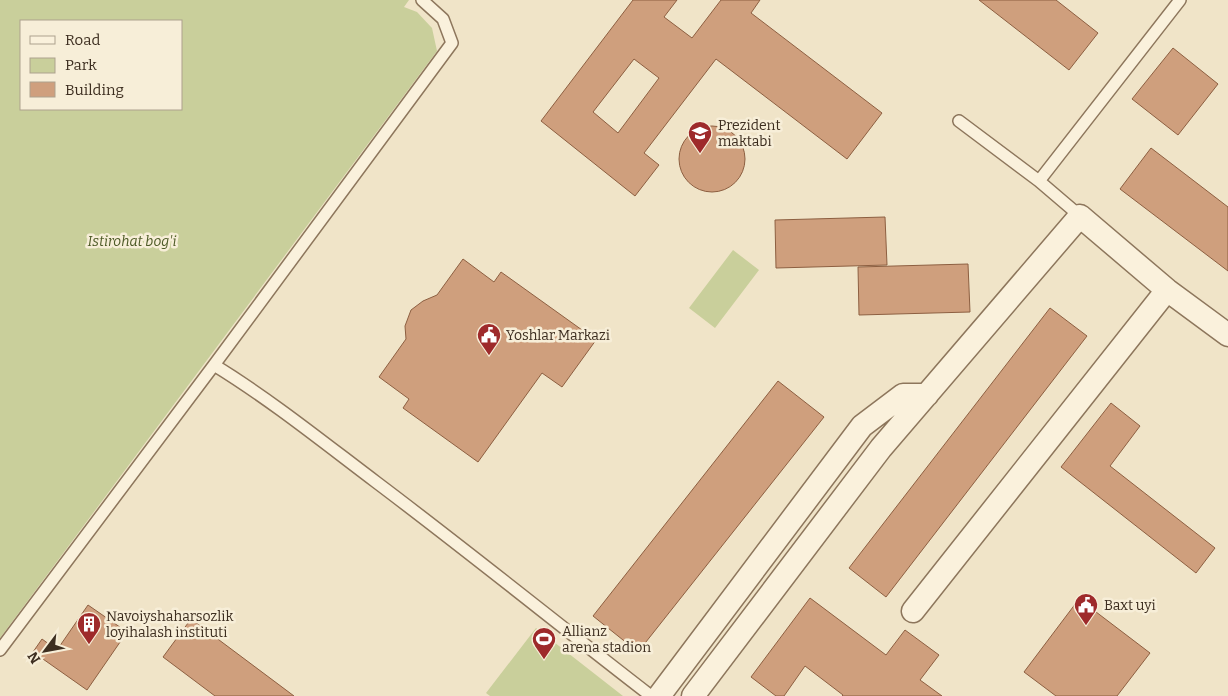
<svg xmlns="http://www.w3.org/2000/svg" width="1228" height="696" font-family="Bitter,serif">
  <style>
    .green { fill: #c9cf9b; fill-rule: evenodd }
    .building { fill: #cf9f7d; stroke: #8d5f41; fill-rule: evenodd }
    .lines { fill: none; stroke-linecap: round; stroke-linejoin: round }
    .service-casing { stroke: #8d765c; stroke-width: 14 }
    .minor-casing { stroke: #8d765c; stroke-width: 25 }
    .service { stroke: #faf1dc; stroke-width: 11 }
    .minor { stroke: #faf1dc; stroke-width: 22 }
    .labels { text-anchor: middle; stroke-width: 5; stroke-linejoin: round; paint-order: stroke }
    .poi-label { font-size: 14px; fill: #3d2e20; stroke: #f7eed8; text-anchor: start }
    .park-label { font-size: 14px; font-style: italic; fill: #4d5a26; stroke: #f7eed8 }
  </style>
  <rect width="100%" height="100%" fill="#f0e4c8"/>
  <path class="green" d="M0,0H409L404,7L417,12L432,28L437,51L0,638ZM21,21H181V109H21Z
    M733,250L759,270L715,328L689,308Z
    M536,628L623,696H490L486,693Z"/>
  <path class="building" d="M633,0H677L664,17L692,38L721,0H760L751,13L882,113L847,159L716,59L644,153L659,165L635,196L541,121ZM634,59L659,78L618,133L593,112Z
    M979,0H1056L1098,33L1069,70Z
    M1173,48L1218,84L1178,135L1132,99Z
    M679 159a33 33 0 1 1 66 0a33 33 0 1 1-66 0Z
    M1151,148L1228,207V271L1120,189Z
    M885,217L887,265L776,268L775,220Z
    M463,259L494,282L501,272L596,340L562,387L542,373L478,462L403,408L409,399L379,377L406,339L405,326L411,310L423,301L437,295Z
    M968,264L970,312L859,315L858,267Z
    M1050,308L1087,336L886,597L849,568Z
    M778,381L824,417L638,652L593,616Z
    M1111,403L1140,426L1110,466L1215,548L1196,573L1061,467Z
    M810,598L886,655L905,630L939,655L920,680L942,696H842L843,695L805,666L784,696H776L751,677Z
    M1079,599L1150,653L1117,696H1056L1024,672Z
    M88,605L127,632L87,690L33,652L42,639L57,650Z
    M191,619L294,696H215L163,657Z"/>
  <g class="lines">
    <g class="service-casing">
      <path id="service" d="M959,121L1039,181
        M1080,216L1039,181L1180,0
        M214,365C271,400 323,442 376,482C469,552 559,625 651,696
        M0,650L214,365L452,43L443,19L422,0"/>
    </g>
    <g class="minor-casing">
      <path id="minor" d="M913,611L1167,290
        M659,696L862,426L903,395H927
        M693,696L881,448L1080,216L1167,290L1228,335"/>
    </g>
    <use href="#service" class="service"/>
    <use href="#minor" class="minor"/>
  </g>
  <defs>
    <g id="school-pin" transform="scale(1.25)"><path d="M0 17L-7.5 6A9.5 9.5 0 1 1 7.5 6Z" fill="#9e2a2b" stroke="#f7eed8"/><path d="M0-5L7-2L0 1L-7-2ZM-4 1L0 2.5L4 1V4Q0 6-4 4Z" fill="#fff"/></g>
    <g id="civic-pin" transform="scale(1.25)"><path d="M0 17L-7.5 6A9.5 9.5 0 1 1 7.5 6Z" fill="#9e2a2b" stroke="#f7eed8"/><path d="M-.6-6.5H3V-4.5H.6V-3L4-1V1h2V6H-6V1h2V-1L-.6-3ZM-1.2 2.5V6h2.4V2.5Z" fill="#fff"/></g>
    <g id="building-pin" transform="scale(1.25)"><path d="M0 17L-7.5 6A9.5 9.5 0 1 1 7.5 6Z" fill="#9e2a2b" stroke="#f7eed8"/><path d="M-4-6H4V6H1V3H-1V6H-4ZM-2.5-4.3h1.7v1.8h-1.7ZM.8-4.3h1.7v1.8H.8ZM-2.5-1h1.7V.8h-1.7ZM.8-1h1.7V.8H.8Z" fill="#fff"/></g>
    <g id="stadium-pin" transform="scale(1.25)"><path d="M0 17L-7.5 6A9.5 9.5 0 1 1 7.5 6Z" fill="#9e2a2b" stroke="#f7eed8"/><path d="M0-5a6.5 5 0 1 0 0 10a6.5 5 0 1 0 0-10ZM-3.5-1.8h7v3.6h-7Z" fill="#fff"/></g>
  </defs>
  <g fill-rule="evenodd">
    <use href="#school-pin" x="700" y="133"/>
    <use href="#civic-pin" x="489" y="335"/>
    <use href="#civic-pin" x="1086" y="605"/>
    <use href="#building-pin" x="89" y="624"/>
    <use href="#stadium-pin" x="544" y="639"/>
  </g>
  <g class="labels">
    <g class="poi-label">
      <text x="718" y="130">Prezident<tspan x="718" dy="16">maktabi</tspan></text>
      <text x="506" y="340">Yoshlar Markazi</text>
      <text x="1104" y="610">Baxt uyi</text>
      <text x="106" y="621">Navoiyshaharsozlik<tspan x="106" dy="16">loyihalash instituti</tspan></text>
      <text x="562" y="636">Allianz<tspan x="562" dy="16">arena stadion</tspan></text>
    </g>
    <g class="park-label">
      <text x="132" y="246">Istirohat bog'i</text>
    </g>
  </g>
  <rect x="20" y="20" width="162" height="90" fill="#f7eed8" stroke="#ada18e"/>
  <rect x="30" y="36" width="25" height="8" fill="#faf1dc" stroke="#ada18e"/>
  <text x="65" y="45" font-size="15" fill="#3d2e20">Road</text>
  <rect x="30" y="58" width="25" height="15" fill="#c9cf9b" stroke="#ada18e"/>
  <text x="65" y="70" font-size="15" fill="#3d2e20">Park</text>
  <rect x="30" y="82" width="25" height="15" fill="#cf9f7d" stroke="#ada18e"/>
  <text x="65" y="95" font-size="15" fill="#3d2e20">Building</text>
  <g transform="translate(45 651) rotate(238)" stroke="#f7eed8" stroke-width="4" paint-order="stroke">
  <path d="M0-4L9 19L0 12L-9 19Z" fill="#3d2e20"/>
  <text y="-8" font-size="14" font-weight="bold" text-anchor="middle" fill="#3d2e20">N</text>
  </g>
</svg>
